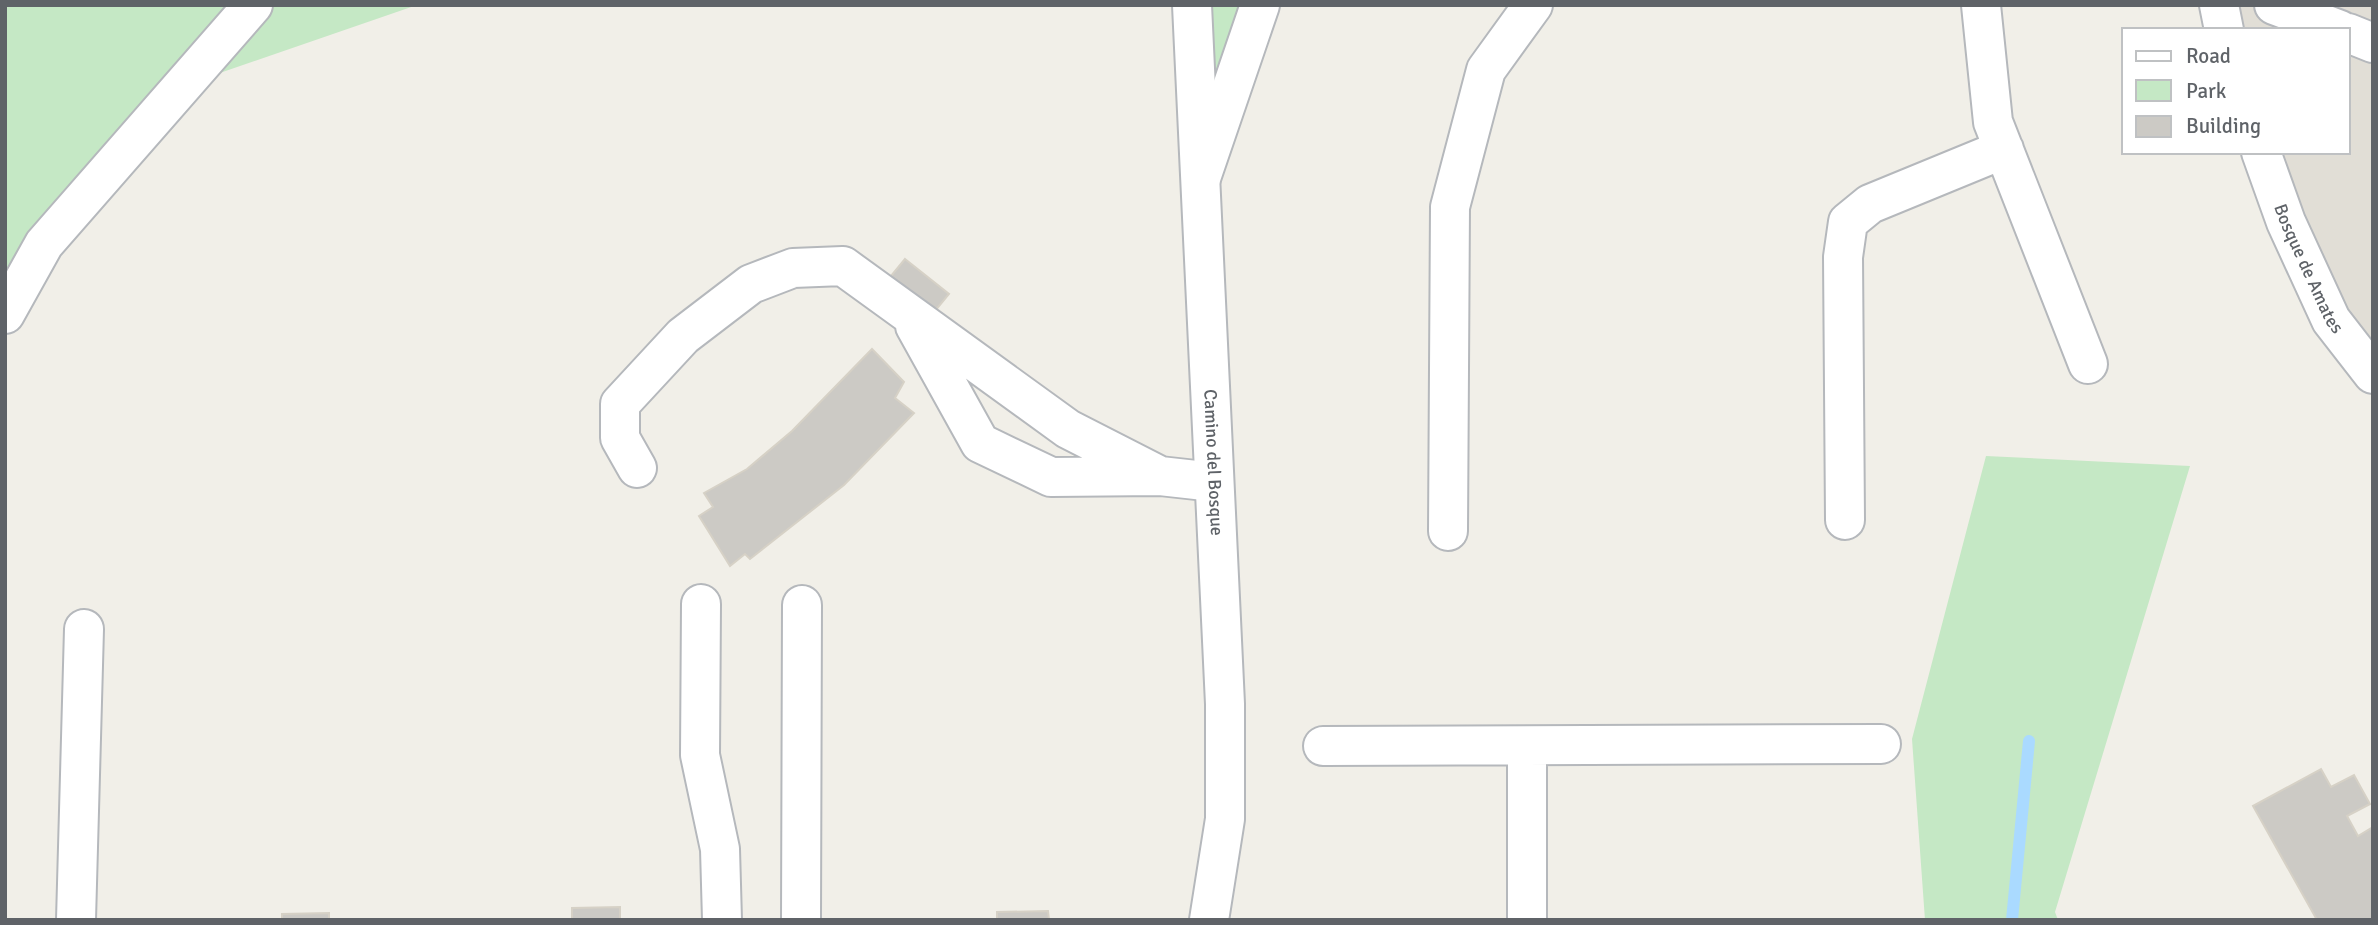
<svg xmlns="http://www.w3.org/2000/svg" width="2378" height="925" font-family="Signika,sans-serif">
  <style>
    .education { fill: #e1ded6 }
    .green { fill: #c5e8c5 }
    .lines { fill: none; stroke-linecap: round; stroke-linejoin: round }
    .stream { stroke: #aadaff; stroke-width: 12 }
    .building { fill: #cccac5; stroke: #d6d1c6; stroke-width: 2 }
    .minor-casing { stroke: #b5b8bc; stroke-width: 42 }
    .tertiary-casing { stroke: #b5b8bc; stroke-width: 42 }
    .minor { stroke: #fff; stroke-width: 38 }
    .tertiary { stroke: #fff; stroke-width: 38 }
    .labels { text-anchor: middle; stroke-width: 7; stroke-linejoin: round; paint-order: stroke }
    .street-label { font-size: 18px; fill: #5f6368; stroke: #fff }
  </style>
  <rect width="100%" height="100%" fill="#f1efe8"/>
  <path class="education" d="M2219,5H2373V374L2261,152H2348V30H2224Z"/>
  <path class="green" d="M5,5H417L182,86L5,314Z
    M1192,5H1260L1200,180Z
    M1986,456L2190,466L2055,912L2058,920H1925L1912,739Z"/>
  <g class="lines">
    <path class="stream" d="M2012,920L2029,741"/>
  </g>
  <path class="building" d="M905,259L949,294L925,323L881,288Z
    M872,349L904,382L895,398L914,413L844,485L750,559L745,554L730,566L699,516L713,507L704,493L747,469L792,431Z
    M2321,769L2331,787L2354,775L2370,804L2347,816L2358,836L2373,827V920H2317L2253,806Z
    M620,907V920H572V908Z
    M1048,911L1049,920H997V912Z
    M329,913V920H282V914Z"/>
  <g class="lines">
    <g class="minor-casing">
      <path id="minor" d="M1981,5L1993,122L2088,364
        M2274,5L2340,30
        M2348,33L2373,43
        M1201,178L1260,5
        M915,326L980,443L1051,477L1160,476L1214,482
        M637,468L620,438V404L683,336L751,284L793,268L843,266L1068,429L1160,476
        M1845,520L1843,257L1848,222L1870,204L2004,149
        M1448,531L1450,207L1486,70L1533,5
        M701,604L700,755L720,849L722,920
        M1323,746L1881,744
        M1527,746V920
        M76,920L84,629
        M801,920L802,605"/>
    </g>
    <g class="tertiary-casing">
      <g id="tertiary">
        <path id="s1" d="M1192,5L1225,704V819L1209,920"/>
        <path d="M2219,5L2224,30"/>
        <path id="s2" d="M2261,152L2286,222L2331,320L2373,374"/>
        <path d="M5,314L44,244L253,5"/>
      </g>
    </g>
    <use href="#minor" class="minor"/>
    <use href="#tertiary" class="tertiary"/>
  </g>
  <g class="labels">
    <g class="street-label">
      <text dy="6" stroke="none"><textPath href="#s2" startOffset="126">Bosque de Amates</textPath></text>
      <text dy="6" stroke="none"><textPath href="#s1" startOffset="458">Camino del Bosque</textPath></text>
    </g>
  </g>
  <rect width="2378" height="925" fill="none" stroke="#5f6368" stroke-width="14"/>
  <rect x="2122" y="28" width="228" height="126" fill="#ffffff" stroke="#bfc1c3" stroke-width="2"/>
  <rect x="2136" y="51" width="35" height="10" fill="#ffffff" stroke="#bfc1c3" stroke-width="2"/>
  <text x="2186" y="63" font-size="21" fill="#5f6368">Road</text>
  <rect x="2136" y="80" width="35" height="21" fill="#c5e8c5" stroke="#bfc1c3" stroke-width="2"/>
  <text x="2186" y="98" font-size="21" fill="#5f6368">Park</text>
  <rect x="2136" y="116" width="35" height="21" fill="#cccac5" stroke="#bfc1c3" stroke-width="2"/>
  <text x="2186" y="133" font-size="21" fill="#5f6368">Building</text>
</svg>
